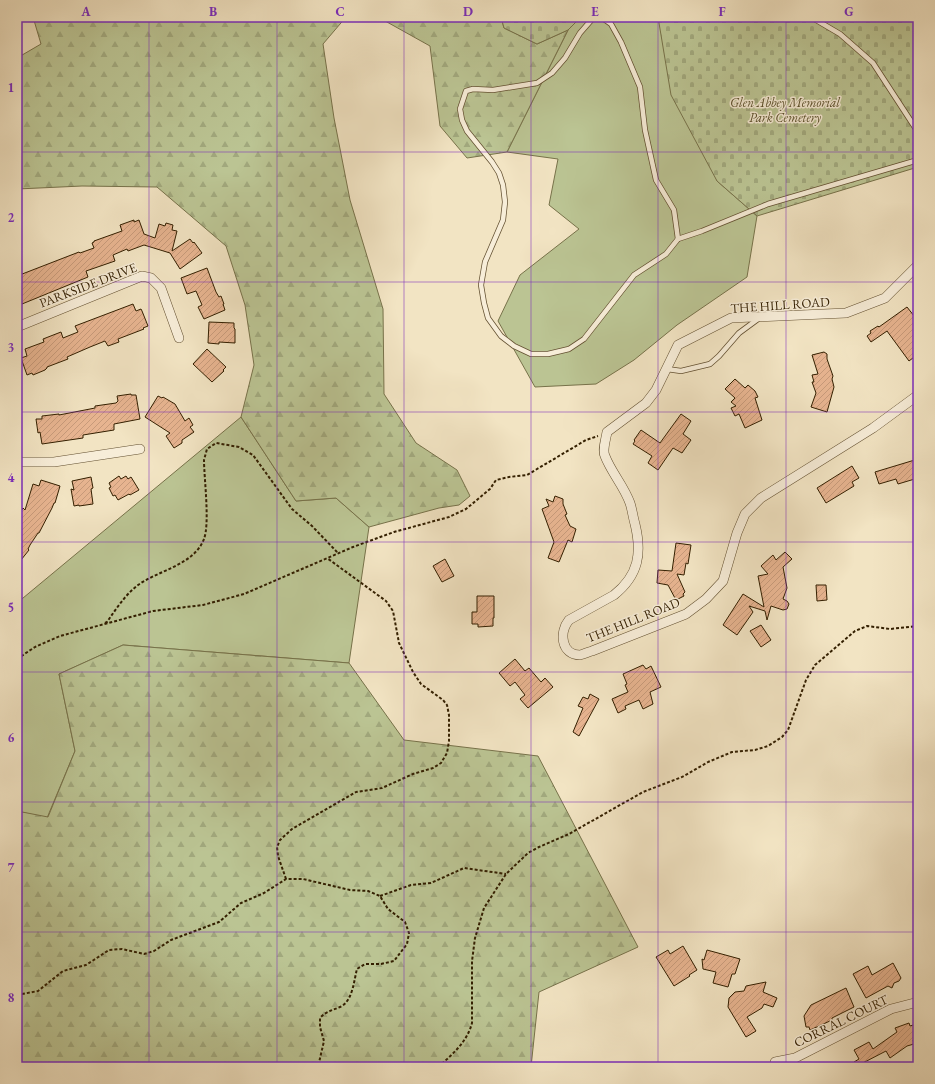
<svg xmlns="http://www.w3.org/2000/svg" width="935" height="1084" font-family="'EB Garamond',serif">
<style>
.grass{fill:#bbc493;stroke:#77724a}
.forest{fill:url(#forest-firs);stroke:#77724a}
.cemetery{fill:url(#cemetery-stones);stroke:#77724a}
.building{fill:url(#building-hatch);stroke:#331f00}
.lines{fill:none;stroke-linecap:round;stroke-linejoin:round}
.lane-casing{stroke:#635031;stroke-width:6}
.street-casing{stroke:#635031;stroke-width:10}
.path{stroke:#331f00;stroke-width:2;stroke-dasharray:3 2;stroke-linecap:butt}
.lane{stroke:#f7edd8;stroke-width:4.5}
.street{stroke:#f7edd8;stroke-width:9}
.grid{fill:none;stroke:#7b2cbf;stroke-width:1;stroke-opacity:0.55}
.labels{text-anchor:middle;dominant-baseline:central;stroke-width:3;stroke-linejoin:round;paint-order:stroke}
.park-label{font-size:13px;font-style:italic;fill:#5c512c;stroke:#f7edd8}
.street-label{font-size:13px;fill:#331f00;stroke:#f7edd8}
.neatline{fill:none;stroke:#7b2cbf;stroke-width:1.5}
.grid-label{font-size:13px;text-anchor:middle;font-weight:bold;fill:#7b2cbf}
</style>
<defs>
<pattern id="forest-firs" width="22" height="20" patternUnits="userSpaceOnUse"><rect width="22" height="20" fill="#bbc493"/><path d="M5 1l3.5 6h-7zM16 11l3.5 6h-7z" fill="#a1a87d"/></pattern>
<pattern id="cemetery-stones" width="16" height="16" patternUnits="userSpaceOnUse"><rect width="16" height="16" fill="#bbc493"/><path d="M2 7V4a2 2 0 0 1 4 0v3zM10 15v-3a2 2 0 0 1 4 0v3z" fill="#a1a87d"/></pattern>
<pattern id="building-hatch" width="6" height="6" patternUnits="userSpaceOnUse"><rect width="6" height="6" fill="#e7b490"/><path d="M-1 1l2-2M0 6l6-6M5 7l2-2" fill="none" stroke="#c79a7a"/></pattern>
</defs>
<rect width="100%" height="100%" fill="#f2e4c3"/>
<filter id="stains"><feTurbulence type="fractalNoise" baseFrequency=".005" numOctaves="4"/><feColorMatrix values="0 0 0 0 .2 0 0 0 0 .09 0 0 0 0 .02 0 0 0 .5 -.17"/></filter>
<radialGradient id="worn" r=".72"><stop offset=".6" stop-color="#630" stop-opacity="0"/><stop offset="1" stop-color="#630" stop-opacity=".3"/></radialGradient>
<g class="grass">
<polygon points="581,17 658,17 717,181 757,216 747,277 677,325 634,360 596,384 535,387 498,321 520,275 579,229 549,205 558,159 507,152 568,30"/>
<polygon points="241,417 296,501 336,498 369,527 349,663 123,645 59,674 75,751 47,818 17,811 17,603"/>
</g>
<g class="forest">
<polygon points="33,17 346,17 323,44 334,118 350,200 383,309 384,394 416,443 457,470 470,496 459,505 439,508 369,527 336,498 296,501 241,417 254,365 245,305 226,246 157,187 82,186 17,189 17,58 41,44"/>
<polygon points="378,17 501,17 504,28 537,44 568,30 507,152 467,158 440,126 430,46"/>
<polygon points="123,645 349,663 404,740 538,756 638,947 539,992 531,1067 17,1067 17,811 48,817 75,751 59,674"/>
</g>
<g class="cemetery">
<polygon points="501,17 581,17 568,30 537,44 504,28"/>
<polygon points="658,17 918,17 918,167 757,216 717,181 671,95"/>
</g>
<g class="building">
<polygon points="134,220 134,222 139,220 144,234 155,238 159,224 165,226 166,223 173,225 172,230 177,231 172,251 190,239 193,243 194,242 202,253 180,269 170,253 144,245 128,251 127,249 113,255 115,261 86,271 88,277 22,304 17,292 17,276 79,252 80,253 94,248 92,243 94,242 94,241 122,231 120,225"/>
<polygon points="207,268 216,292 219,297 221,296 224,304 223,304 225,310 204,319 198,307 202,305 196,291 187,294 181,278"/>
<polygon points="133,304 136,311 141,309 142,311 148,326 143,328 144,329 118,339 119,342 108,346 105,341 90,347 67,357 68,359 47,367 47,368 45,370 33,375 32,373 27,375 21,358 27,356 25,349 44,342 43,339 61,332 63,338 78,332 75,326"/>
<polygon points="907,307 918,321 918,354 909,361 887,331 871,342 867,336 871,333 870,331 878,326 879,327"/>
<polygon points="209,322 234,323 234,328 235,329 235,343 219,342 219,344 208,343"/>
<polygon points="207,349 226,367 223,370 224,371 212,382 193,364"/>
<polygon points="824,352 827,354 827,359 833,376 832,379 834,387 827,412 811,407 816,393 812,382 814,382 812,375 818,374 812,355"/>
<polygon points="735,379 745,388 748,385 755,391 758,397 755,398 762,420 745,428 739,414 735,416 731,408 736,406 731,402 735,398 725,389"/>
<polygon points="131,394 131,395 136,395 140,419 114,424 114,430 83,435 83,438 42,444 40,432 38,433 36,419 42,419 42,416 59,414 59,415 90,409 95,408 95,406 116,403 118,401 117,396"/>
<polygon points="158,396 162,398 163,397 175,404 185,421 189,418 193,425 190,427 194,432 182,440 182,443 174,448 166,436 170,433 145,417"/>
<polygon points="681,414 691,421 683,434 691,440 682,453 673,448 658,470 648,463 652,456 633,444 635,441 634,440 641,430 660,443"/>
<polygon points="918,459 918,478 898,484 896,479 879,484 875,472"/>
<polygon points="852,466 859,478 852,482 854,486 826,503 817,488"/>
<polygon points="119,476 121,479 126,476 128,479 131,477 139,490 130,495 129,494 118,500 115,495 113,496 109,488 111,487 109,483"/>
<polygon points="91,477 93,488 91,489 93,504 79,506 79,505 74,506 71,489 74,490 72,481"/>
<polygon points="41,480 60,486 55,503 54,503 52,508 39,533 38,533 30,545 28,549 29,550 17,565 17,518 23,508 25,510 33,484 39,486"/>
<polygon points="555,496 563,499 563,504 567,514 565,515 570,526 576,529 572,542 568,540 559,562 548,558 554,542 542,509 549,506 546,499 553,502"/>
<polygon points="676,543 691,545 688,564 686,563 684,575 677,574 685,592 683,594 684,596 676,600 668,585 657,583 658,570 672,571"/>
<polygon points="785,552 792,559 783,567 787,588 783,599 787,601 789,604 787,609 783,610 771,606 767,620 765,611 749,606 753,612 737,635 723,625 743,594 764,607 758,576 768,574 761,566 773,555 776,560"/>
<polygon points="445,559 454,576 442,582 433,566"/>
<polygon points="816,585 826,585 827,600 817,601"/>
<polygon points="477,596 494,596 494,618 493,618 493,626 478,627 478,624 472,624 472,612 477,612"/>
<polygon points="761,625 771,640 761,647 750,631"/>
<polygon points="515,659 525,671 529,668 541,682 545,678 553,687 528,708 520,699 525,695 515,682 510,686 499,673"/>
<polygon points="643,665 646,669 651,666 661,687 650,692 653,704 643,709 639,700 625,706 626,709 618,713 612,699 628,692 625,685 627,684 623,674"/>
<polygon points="590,694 599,699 579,736 573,732 583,708 578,706 583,697 588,699"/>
<polygon points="683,946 697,970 689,975 690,976 674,986 656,957 668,950 670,954"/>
<polygon points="707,950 740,959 735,974 732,974 728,987 713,983 716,972 703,969 702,959 704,960"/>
<polygon points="893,963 901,978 899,981 894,983 892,988 888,986 866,998 853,974 868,966 872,975"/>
<polygon points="766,982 763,992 777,998 773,1007 764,1004 762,1008 747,1017 756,1031 746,1037 728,1007 729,998 735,992 744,991 746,986"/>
<polygon points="846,988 854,1007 832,1018 832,1020 819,1026 810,1030 809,1027 806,1027 804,1016 811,1005"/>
<polygon points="909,1023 910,1026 916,1024 918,1030 918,1038 913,1040 914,1044 907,1046 890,1058 886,1051 857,1066 854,1062 859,1059 854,1050 869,1042 873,1049 897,1032 895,1028"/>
</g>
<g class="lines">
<g class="lane-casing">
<g id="lane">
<polyline points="594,17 580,33 565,58 552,73 537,83 493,90 473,89 466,91 460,109 462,120 467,131 492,162 499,173 503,185 505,202 503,220 485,262 481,285 484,303 488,318 501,336 514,346 531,354 548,354 569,349 584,339 634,275 666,254 678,239 702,231 768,204 918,160"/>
<polyline points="601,17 611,24 621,42 640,87 645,130 656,180 674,210 678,239"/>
<polyline points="811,17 840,34 873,63 918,132"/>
<polyline points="667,369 681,371 710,364 719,356 739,333 758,319"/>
</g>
</g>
<g class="street-casing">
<g id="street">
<path d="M918,265L885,298L846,313L731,318L678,345L656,390L646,403L607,432C606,439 602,450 605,456C611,472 624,486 630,503C632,509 633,517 635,524C642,553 639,575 614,595L569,620C559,632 561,655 580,655C584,654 588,652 592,651L686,614L706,599L723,581L737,533L745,514L761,498L873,428L918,395"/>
<polyline points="17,327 142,276 151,278 161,288 179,338"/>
<polyline points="17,462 54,462 140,449"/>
<polyline points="775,1062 795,1058 891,1009 918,1002"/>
</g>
</g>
<g class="path">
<path d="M105,623L107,622C116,609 125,595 138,585C159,570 194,565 204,539C210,523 204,478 204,460L207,449L216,443L239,447L253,455L292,509L312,526L338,553"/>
<polyline points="17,659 35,647 60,636 153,611 203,605 244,594 353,547 394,532 449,517 466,509 490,489 496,480 509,477 527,475 586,440 598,436"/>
<polyline points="286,879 278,856 277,847 280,840 292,829 356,792 382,788 413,774 433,768 441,763 447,753 449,741 449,715 447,705 443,700 421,684 413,672 399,643 393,611 386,601 327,558"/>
<polyline points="380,896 411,885 431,883 464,868 506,874"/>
<path d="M17,995L38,991L63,971L86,965L109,950L122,949L144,954L154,951L171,940L219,922L241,903L264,893L286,879H303L350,890L368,891L380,896L388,909L405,922L409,933L407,944L394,961L381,964H365L357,969C354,980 353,999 342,1006C334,1010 326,1011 320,1018V1027L324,1041L318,1067"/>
<path d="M438,1067C453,1054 467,1042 472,1023V961L475,938L484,908L506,874L528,853L539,847L569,834L643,792L682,777L708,762L732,752L755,750L768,746L782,737L788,730L806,680L815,665L855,631L867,626L890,629L918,626"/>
</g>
<use href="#lane" class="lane"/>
<use href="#street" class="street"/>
</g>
<path class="grid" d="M149,17V1067M277,17V1067M404,17V1067M531,17V1067M658,17V1067M786,17V1067M17,152H918M17,282H918M17,412H918M17,542H918M17,672H918M17,802H918M17,932H918"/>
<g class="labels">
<g class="park-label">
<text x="785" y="102">Glen Abbey Memorial<tspan x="785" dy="15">Park Cemetery</tspan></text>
</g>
<g class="street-label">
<text transform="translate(88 285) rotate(-21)">PARKSIDE DRIVE</text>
<text transform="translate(780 305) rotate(-4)">THE HILL ROAD</text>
<text transform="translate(633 620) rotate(-22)">THE HILL ROAD</text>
<text transform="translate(841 1021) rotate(-26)">CORRAL COURT</text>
</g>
</g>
<rect width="935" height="1084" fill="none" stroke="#f2e4c3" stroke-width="44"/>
<rect x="22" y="22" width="891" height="1040" class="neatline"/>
<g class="grid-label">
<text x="86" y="16">A</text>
<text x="213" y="16">B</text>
<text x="340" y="16">C</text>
<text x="468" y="16">D</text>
<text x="595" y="16">E</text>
<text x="722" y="16">F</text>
<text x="849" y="16">G</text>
<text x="11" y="92">1</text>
<text x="11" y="222">2</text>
<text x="11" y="352">3</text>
<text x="11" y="482">4</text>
<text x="11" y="612">5</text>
<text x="11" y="742">6</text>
<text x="11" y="872">7</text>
<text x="11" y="1002">8</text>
</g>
<rect width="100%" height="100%" filter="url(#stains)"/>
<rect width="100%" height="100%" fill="url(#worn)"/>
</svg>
